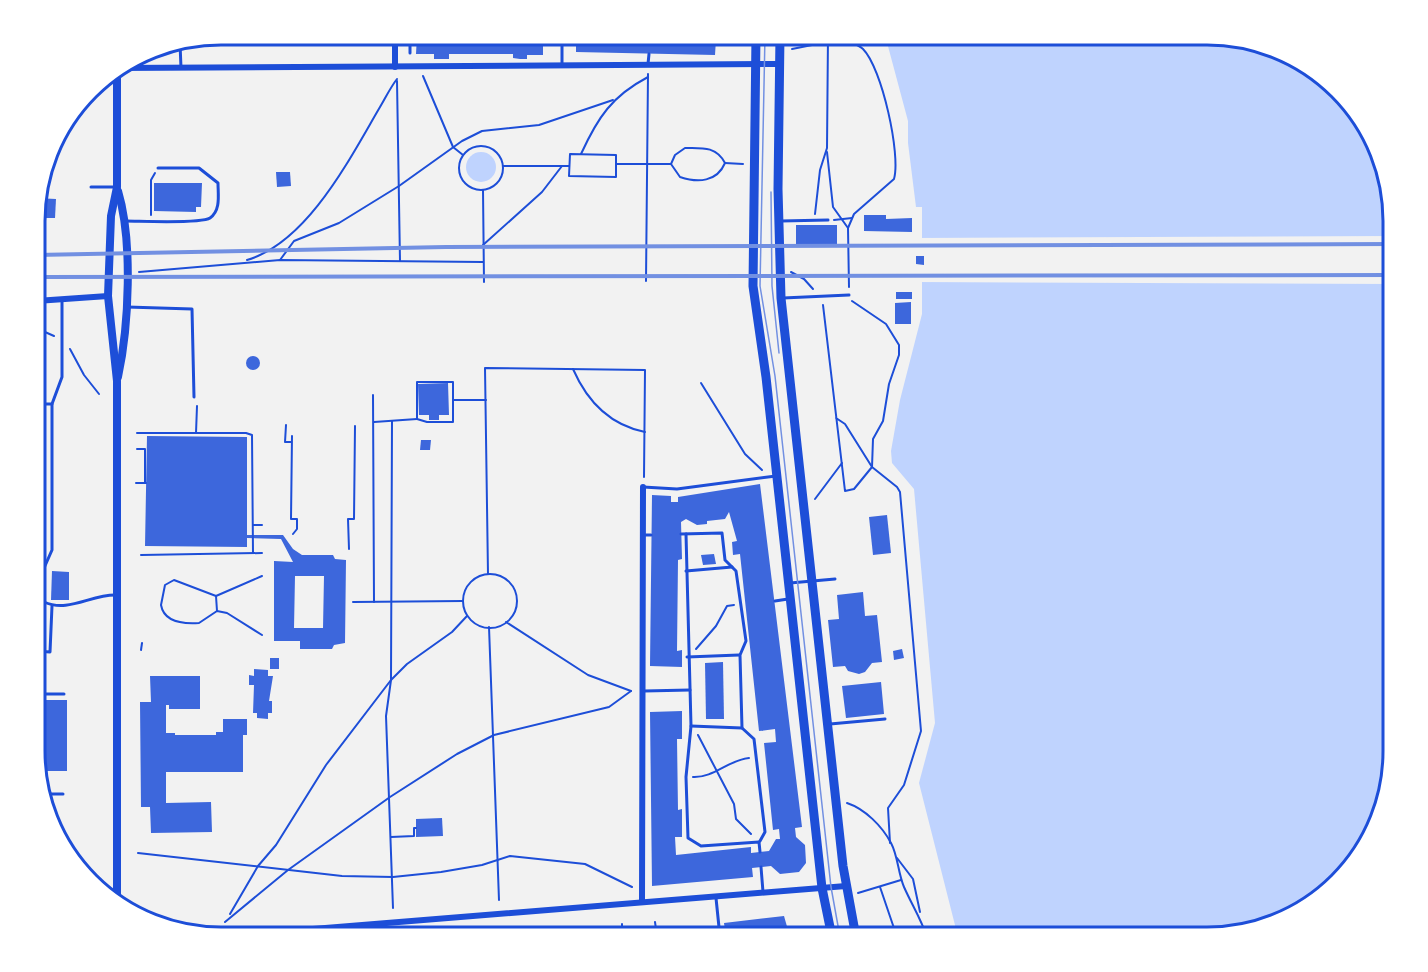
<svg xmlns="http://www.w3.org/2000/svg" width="1428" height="972" font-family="Lato,sans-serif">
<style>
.water{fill:#bfd3fe}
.pier{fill:#f2f2f2}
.building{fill:#3d67dc;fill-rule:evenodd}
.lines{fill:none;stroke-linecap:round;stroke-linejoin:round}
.path{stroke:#1d4ed8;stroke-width:2}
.service{stroke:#1d4ed8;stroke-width:3}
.minor{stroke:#1d4ed8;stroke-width:6}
.tertiary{stroke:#1d4ed8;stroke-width:8}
.secondary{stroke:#1d4ed8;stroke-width:9}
.tram{stroke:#7290e2;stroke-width:1.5}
.rail{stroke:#7290e2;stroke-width:4}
.rim{fill:none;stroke:#1d4ed8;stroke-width:3}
</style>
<rect width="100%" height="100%" fill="#f2f2f2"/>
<g class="water">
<polygon points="885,35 1218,35 1267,45 1320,73 1369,128 1393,210 1393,762 1383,811 1355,864 1290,918 1207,937 958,937 919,783 935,723 914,489 892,463 891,451 900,400 922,314 922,207 916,207 908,143 908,121"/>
<circle cx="481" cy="167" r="15"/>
</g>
<polygon class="pier" points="1393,236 1393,284 918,282 918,238"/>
<g class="building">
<polygon points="217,35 264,35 264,39 217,38"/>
<polygon points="417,35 543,35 543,55 527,55 527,59 520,59 513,58 513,54 449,54 449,59 434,59 434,54 416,54"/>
<polygon points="576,35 743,35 743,39 716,39 715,55 576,52"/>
<polygon points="276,172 290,172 291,186 277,187"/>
<polygon points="154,183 202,183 201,207 196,207 196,212 154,211"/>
<polygon points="36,198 56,199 55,218 36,218"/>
<polygon points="864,215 886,215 886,219 912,218 912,232 864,231"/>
<rect x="796" y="225" width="41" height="19"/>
<polygon points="916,256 924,256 924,265 916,264"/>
<rect x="896" y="292" width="16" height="7"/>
<polygon points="911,302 911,324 895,324 895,303"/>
<circle cx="253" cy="363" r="7"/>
<polygon points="448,383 449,415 439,415 439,420 429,420 429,415 419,415 418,384"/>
<path d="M147,436L247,437V535H283L293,549L302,555H333L335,559L346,560L345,643L334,645L332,649H300V641H274V561L293,562L281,539L247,538V547L145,546ZM295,576H324L323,628H294Z"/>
<polygon points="421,440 431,440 430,450 420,450"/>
<polygon points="760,484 802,827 795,828 796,837 805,845 806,863 799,872 780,874 771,866 752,868 753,877 652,886 650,712 682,711 682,739 677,739 678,810 682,809 682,837 675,837 676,855 751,847 751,853 769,851 776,839 780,839 779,829 773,830 764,743 776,742 775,729 759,731 740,554 733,555 732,542 737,541 729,512 725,519 707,521 707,524 697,525 686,519 681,522 682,559 678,560 677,651 682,650 682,667 650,666 652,495 671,496 671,502 678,502 678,497"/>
<polygon points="887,515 891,553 873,555 869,517"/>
<polygon points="714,554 716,564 703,565 701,555"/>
<polygon points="52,571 69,572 69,600 51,600"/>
<polygon points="863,592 865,616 877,615 882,662 872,663 865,672 859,674 848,671 845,666 833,667 828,620 839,619 837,595"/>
<polygon points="902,649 904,658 894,660 893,651"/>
<rect x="270" y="658" width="9" height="11"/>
<polygon points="723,662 724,719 706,719 705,663"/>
<polygon points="254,669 268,670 268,676 273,676 269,701 272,701 272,713 268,713 268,719 257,718 257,713 253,713 254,685 249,685 249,675 254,676"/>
<polygon points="150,676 200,676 200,709 169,709 169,705 166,705 166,733 175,733 175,735 216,735 216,732 223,732 223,719 247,719 247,735 243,735 243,772 166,772 166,803 211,802 212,832 151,833 150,807 141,807 140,702 151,702"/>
<polygon points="881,682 884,714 846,718 842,686"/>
<rect x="36" y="700" width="31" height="71"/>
<polygon points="442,818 443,836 416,837 416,819"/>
<polygon points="784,916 790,937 726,937 724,923"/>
<polygon points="652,928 653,937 596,937 614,934 614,931"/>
<polygon points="709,932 712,937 698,937 698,934"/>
</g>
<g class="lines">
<g class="path">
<path d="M840,35C847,41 856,43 863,49C882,68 901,155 894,179L854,214L848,228L849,287"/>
<polyline points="792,49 827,42"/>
<polyline points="423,76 453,147 463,155"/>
<polyline points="397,81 400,261"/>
<circle cx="481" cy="168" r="22"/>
<polyline points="827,152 833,207 848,228"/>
<polygon points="570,154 616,155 616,177 569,176"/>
<path d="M581,154C598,117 612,96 648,77"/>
<polyline points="725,163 743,164"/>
<polyline points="617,164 671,164"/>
<path d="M671,164L675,155L685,148C702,148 716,146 725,163"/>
<path d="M671,164L680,177C698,183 717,182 725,163"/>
<polyline points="503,166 569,166"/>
<polyline points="483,190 484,282"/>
<polyline points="815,214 820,170 827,148 828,35"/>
<polyline points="151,215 151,180 155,173"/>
<polyline points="834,220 852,218"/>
<polyline points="483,245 542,192 562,166"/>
<path d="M247,260C308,242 350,158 380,107C386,97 390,88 397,79"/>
<polyline points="280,260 294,241 339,223 399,186 462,141 482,131 539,125 613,100"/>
<polyline points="139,272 280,260 483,262"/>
<polyline points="791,272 804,279 813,289"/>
<polyline points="646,281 648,74"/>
<polyline points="852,301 886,324 899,345 899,355 889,384 883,421 873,439 872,467 897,487 900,492 921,731 904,785 888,808 890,843"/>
<polyline points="823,305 845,491 854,489 872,467 845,424 836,418"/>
<polyline points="36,328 54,336"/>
<polyline points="70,349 84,375 99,394"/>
<path d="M573,369C587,401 610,425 645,432"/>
<polygon points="417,382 453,382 453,422 427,422 417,419"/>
<polyline points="701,383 745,454 762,470"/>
<polyline points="373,395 374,602"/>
<polyline points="453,400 486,400"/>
<polyline points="392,421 391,680 386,716 393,908"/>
<polyline points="374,422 417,419"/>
<polyline points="286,425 285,442 291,442"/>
<polyline points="137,433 246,433 252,435 253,553"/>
<polyline points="196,433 197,406"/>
<polyline points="292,436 291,519 297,519 297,529 293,534"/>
<polyline points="137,449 145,449 145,483"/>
<polyline points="136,483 146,483"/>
<polyline points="815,499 842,463"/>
<polyline points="253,525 262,525"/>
<polyline points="349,549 348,519 354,519 355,426"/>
<polyline points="141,555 262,553"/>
<polyline points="488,574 485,368 645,370 644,477"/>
<circle cx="490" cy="601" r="27"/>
<path d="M262,576L216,596L174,580L165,585L161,605C164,622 184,624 199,623L217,611L227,613L262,635"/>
<polyline points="216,596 217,611"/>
<polyline points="353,602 463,601"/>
<polyline points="506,622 588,675 631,691"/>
<polyline points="489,627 499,900"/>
<polyline points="696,649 716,626 727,606 734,605"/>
<polyline points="141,650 142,643"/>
<polyline points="698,735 734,804 736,819 751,834"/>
<path d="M693,777C714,778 728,760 749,758"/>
<path d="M847,803C865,809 882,826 891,843C898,856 898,873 904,887C912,905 921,919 927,937"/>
<polyline points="391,837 414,836 414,828 416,828"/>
<polyline points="138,853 342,876 393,877 441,872 482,865 510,856 585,864 632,887"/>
<polyline points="897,858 913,879 920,912"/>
<polyline points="880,887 897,937"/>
<polyline points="858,893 901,880"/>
<polyline points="230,914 258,866 276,845 326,765 391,680 407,664 452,632 467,616"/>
<polyline points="225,922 288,870 390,797 457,754 494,735 609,707 631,691"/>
<polyline points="622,924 622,930"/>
<polyline points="652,929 656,929 655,922"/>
</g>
<g class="service">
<polyline points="410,35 410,53"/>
<polyline points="562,35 562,66"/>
<polyline points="180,43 181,68"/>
<polyline points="648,64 649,54"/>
<polyline points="91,187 116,187"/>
<path d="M126,221C141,221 201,224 210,218C221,210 218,195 218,183L199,168H158"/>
<polyline points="781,221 828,220"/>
<polyline points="783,298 849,295"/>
<polyline points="127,307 192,309 194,397"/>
<polyline points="36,404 52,404 52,550 37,584"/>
<polyline points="52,404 62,377 62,300"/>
<polyline points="643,487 677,489 776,476"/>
<polyline points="681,534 722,533 725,560 736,571 746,641 740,655 742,728 754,739 765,832 760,841"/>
<polyline points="686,534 691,726 686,777 688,838 701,846 759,842 760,852"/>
<polyline points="643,535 651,535"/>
<polyline points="686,571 732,567"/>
<polyline points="790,583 835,579"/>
<path d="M37,585L44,602C68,613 90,595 115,595"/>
<polyline points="775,601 788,599"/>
<polyline points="36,651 50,652 52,606"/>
<polyline points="687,657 739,655"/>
<polyline points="644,691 690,690"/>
<polyline points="36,694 64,694"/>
<polyline points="830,724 885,719"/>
<polyline points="691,726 742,728"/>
<polyline points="43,794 63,794"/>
<polyline points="761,867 763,892"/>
<polyline points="716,898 720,937"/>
</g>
<g class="minor">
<polyline points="395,35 395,67"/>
<polyline points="118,68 779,64"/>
<polyline points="36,301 108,296"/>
<polyline points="642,902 643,487"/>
<polyline points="213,937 846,886"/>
</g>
<g class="tertiary">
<path d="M118,377C129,326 133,241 118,191"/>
<polyline points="117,904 117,381 108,296 111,216 117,187 117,69"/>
</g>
<g class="secondary">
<polyline points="756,35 753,286 766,377 822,888 832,937"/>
<polyline points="780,35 778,189 781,298 843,866 856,937"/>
</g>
<g class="tram">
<polyline points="765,35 760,286 775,376 831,887 840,937"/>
<polyline points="771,192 772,286 779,353"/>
</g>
<g class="rail">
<polyline points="36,255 446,247 1393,244"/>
<polyline points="36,277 1393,275"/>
</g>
</g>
<path d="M0 0H1428V972H0ZM221 45H1207A176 176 0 0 1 1383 221V751A176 176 0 0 1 1207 927H221A176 176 0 0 1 45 751V221A176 176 0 0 1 221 45Z" fill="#fff" fill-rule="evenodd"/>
<path class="rim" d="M221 45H1207A176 176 0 0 1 1383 221V751A176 176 0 0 1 1207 927H221A176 176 0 0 1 45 751V221A176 176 0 0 1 221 45Z"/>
</svg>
